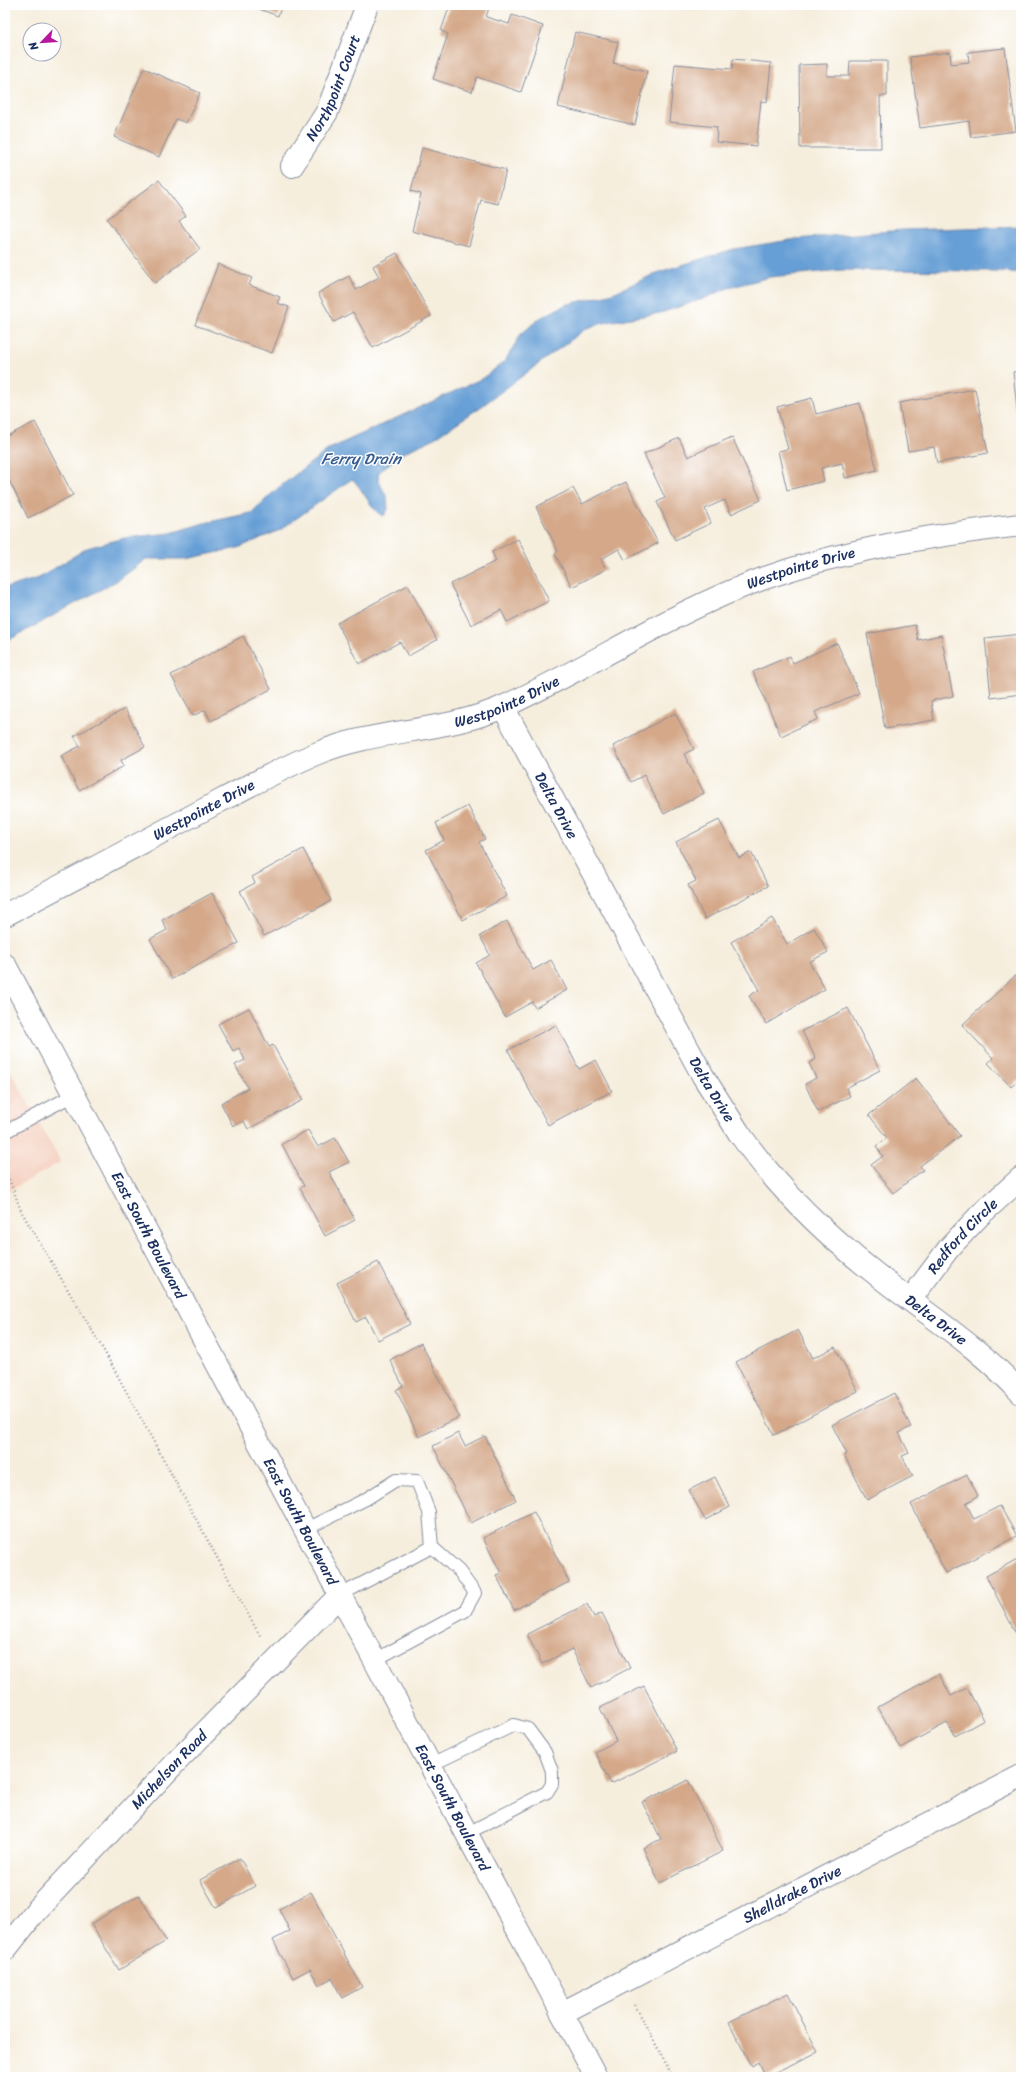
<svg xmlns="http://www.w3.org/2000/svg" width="1026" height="2082" font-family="Sriracha,sans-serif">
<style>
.built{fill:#f5d2c2}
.water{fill:#669fd5;stroke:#40679a}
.building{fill:#d4a889}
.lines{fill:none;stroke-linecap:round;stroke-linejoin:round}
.service-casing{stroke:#888e9e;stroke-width:14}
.minor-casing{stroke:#888e9e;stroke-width:24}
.tertiary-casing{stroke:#888e9e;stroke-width:24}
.path{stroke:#888e9e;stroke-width:2.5;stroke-dasharray:1 3;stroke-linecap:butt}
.service{stroke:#fff;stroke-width:12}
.minor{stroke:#fff;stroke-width:22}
.tertiary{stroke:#fff;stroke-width:22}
.labels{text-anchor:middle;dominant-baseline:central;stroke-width:3;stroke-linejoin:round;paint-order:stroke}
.street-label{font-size:15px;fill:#1b2f5e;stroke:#fff}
.water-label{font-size:16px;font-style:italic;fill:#395c8e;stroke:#fff}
</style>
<rect width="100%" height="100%" fill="#fff"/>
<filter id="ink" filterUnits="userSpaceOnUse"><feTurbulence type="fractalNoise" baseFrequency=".025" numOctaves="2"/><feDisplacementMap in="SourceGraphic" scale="8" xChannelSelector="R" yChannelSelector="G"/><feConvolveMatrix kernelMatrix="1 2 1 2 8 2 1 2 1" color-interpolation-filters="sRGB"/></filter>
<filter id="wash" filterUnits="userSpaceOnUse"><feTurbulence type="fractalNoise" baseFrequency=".012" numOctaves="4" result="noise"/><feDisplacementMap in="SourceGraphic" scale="16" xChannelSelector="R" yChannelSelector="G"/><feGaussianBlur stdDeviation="0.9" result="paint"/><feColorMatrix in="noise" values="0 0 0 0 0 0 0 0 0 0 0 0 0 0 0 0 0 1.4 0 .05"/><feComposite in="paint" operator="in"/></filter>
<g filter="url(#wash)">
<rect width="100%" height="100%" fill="#f6eedd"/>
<polygon class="built" points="5,1061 61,1162 5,1193"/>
<path class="water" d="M1021,226V273L1001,271L841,270L770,277L728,288L703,299L660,313L607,322L587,328L482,406L433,439L405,452L382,469L378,474L379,482L387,497L388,509L384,516C373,514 362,487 352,479L280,530L238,548L186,559H146L120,579L5,642V588L39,578L87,548L124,538L171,533L204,523L251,513L278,488L329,449L483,378L505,361L521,334L540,318L565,305L613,293L659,272L734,249L796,239L902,230Z"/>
<g id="blocks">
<g class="building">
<polygon points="248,5 282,5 278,16"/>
<polygon points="450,5 490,5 486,17 509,24 512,15 543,26 521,92 477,77 472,92 433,79 448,34 441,31"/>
<polygon points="575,32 618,42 613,63 647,71 635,125 558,107"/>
<polygon points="1005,48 1016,131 971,137 969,121 920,128 910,57 950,52 951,64 969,62 968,52"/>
<polygon points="733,59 771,63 767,102 761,101 756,146 716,142 717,127 669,122 675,64 732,69"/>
<polygon points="850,61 887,61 887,96 880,96 881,148 800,148 799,65 827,64 827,76 849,76"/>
<polygon points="144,68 200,93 186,123 176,119 159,157 114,137"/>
<polygon points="422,148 506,170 498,204 481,200 469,246 412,231 421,194 411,191"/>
<polygon points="159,180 186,216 179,221 200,249 155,283 107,219"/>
<polygon points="397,253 431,316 373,348 353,312 334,322 318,293 349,276 356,290 379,277 373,266"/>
<polygon points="218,264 252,278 249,285 280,297 277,303 289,307 272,353 195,325"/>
<polygon points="1021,371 1021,429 1019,429 1013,372"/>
<polygon points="975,389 988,453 937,463 934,447 908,451 899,403"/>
<polygon points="812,398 816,414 860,403 877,470 845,478 842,463 821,468 824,481 787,490 778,451 788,449 777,407"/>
<polygon points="35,422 73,495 28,518 5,472 5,437"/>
<polygon points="732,437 761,500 731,514 725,500 711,506 705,509 711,523 675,540 657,502 665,498 644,454 679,438 688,457"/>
<polygon points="626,482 658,543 625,560 619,549 601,559 606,569 572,587 555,554 558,551 536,507 573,488 582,504"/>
<polygon points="518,539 549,601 507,622 501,610 471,625 450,584 496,561 492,552"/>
<polygon points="408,585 437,640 408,656 400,642 359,664 337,623"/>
<polygon points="915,625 918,640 941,635 953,696 931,701 934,720 885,729 867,634"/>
<polygon points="1021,634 1021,694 991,698 985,638"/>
<polygon points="243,636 271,689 211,721 205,710 193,716 171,675"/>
<polygon points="837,643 859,693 815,712 818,719 781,736 753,672 790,656 793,663"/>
<polygon points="125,709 145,747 121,760 124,766 79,790 61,756 80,746 74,736"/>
<polygon points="675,713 694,749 684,754 704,793 664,814 644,775 631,782 613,746"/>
<polygon points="468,806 485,839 479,842 507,896 463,920 426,850 444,840 436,823"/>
<polygon points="719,820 739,858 751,852 768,886 705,919 688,885 696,881 676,842"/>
<polygon points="303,849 331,901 264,936 240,891 255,883 252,877"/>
<polygon points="212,893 239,943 172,979 150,939 167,930 162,920"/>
<polygon points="772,918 787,944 814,928 828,952 809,962 825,989 766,1024 749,996 759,990 731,942"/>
<polygon points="507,921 533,970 551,960 567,990 535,1008 532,1002 505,1017 476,963 490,955 480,936"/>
<polygon points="1017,974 1021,978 1021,1078 1011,1087 988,1063 993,1058 962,1025"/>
<polygon points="249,1008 269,1047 273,1045 303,1100 248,1129 244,1121 233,1126 221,1103 248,1088 235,1065 245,1060 239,1048 233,1051 218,1024"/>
<polygon points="848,1008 880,1070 846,1088 850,1096 818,1112 805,1084 816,1078 809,1063 816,1059 802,1031"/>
<polygon points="556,1025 579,1069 596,1060 612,1091 548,1125 508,1050"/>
<polygon points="916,1078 960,1136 920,1166 923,1170 893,1193 871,1165 883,1156 876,1146 887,1138 869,1115"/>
<polygon points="308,1130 318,1147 335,1138 349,1162 329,1172 355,1220 325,1236 300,1188 304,1186 282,1144"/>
<polygon points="378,1262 410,1324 378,1340 366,1317 356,1322 337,1283"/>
<polygon points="798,1330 813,1358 835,1347 858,1391 774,1435 736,1362"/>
<polygon points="421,1343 459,1417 419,1437 396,1390 403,1386 390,1360"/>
<polygon points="894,1393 911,1427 899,1433 909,1453 902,1456 913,1476 867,1500 844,1455 847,1454 832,1425"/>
<polygon points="458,1433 465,1446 485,1436 516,1500 471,1523 433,1446"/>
<polygon points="967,1475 978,1496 966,1503 974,1519 1000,1506 1017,1536 946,1573 911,1504"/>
<polygon points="715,1477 730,1507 705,1520 689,1490"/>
<polygon points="534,1512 569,1582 514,1610 496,1575 501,1573 483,1538"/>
<polygon points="1021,1557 1021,1643 986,1576"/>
<polygon points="587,1604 594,1617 602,1613 630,1668 591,1688 572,1649 542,1664 527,1634"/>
<polygon points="939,1674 951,1696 967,1688 984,1720 955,1736 947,1723 900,1748 878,1707"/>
<polygon points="644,1686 677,1751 611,1784 595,1752 616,1741 600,1708"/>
<polygon points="688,1780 723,1851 660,1883 643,1848 661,1839 642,1802"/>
<polygon points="240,1858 255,1886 216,1908 200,1880"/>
<polygon points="311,1892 362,1987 342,1998 332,1978 319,1985 310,1969 293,1978 273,1940 290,1931 279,1909"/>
<polygon points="139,1895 166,1941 119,1970 91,1924"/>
<polygon points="788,1993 818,2052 765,2077 758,2062 751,2066 729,2022"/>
</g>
</g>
</g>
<g filter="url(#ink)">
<use href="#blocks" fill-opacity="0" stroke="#888e9e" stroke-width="1"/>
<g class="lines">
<g class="service-casing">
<g id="service">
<polyline points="5,1132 75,1094"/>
<polyline points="306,1529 366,1499 396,1480 417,1481 429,1512 432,1547 459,1571 475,1593 465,1611 375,1660"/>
<polyline points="340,1595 432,1547"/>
<polyline points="431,1765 514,1725 528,1729 545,1752 552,1771 552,1784 547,1792 468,1833"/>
</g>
</g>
<g class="minor-casing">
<g id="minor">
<path id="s1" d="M292,166L327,112L367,5"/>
<path id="s2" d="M503,707L703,1076C715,1095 727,1114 739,1133C776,1186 825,1234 876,1274C927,1315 976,1344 1021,1393"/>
<path id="s3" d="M5,915C67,883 128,850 190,817C232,795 274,771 318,753C378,728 446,733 505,706C592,666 672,612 762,579C846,549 933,535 1021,525"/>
<path id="s4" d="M910,1300L949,1248L980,1215L1021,1178"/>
<path id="s5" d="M5,1950L35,1912L172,1766L340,1595"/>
<path id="s6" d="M562,2013L1021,1776"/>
</g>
</g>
<g class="tertiary-casing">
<g id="tertiary">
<path id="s7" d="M5,965L596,2077"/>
</g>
</g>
<g class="path">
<polyline points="5,1168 21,1211 103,1349 260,1636"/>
<polyline points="635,2005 673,2077"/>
</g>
<use href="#service" class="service"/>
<use href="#minor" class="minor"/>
<use href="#tertiary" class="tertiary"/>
</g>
</g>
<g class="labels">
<g class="street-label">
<text stroke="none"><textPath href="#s1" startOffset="89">Northpoint Court</textPath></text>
<text stroke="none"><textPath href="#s3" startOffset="873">Westpointe Drive</textPath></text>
<text stroke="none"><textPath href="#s3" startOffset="549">Westpointe Drive</textPath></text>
<text stroke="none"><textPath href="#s2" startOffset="112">Delta Drive</textPath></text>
<text stroke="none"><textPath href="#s3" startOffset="225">Westpointe Drive</textPath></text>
<text stroke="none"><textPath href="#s2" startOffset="436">Delta Drive</textPath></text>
<text stroke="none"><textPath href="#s7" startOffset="306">East South Boulevard</textPath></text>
<text stroke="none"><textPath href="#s4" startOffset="83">Redford Circle</textPath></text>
<text stroke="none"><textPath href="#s2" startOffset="760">Delta Drive</textPath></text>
<text stroke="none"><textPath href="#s7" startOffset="630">East South Boulevard</textPath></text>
<text stroke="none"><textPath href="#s5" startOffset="244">Michelson Road</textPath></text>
<text stroke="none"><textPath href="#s7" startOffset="954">East South Boulevard</textPath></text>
<text stroke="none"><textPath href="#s6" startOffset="259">Shelldrake Drive</textPath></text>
</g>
<g class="water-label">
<text x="361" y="458">Ferry Drain</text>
</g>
</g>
<rect width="1026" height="2082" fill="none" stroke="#fff" stroke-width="20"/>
<g transform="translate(42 42) rotate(245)"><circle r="19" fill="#ffffff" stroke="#a4acbf"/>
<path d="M0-3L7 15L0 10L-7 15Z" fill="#b5179e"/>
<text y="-6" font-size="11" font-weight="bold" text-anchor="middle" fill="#1b2f5e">N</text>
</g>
</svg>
